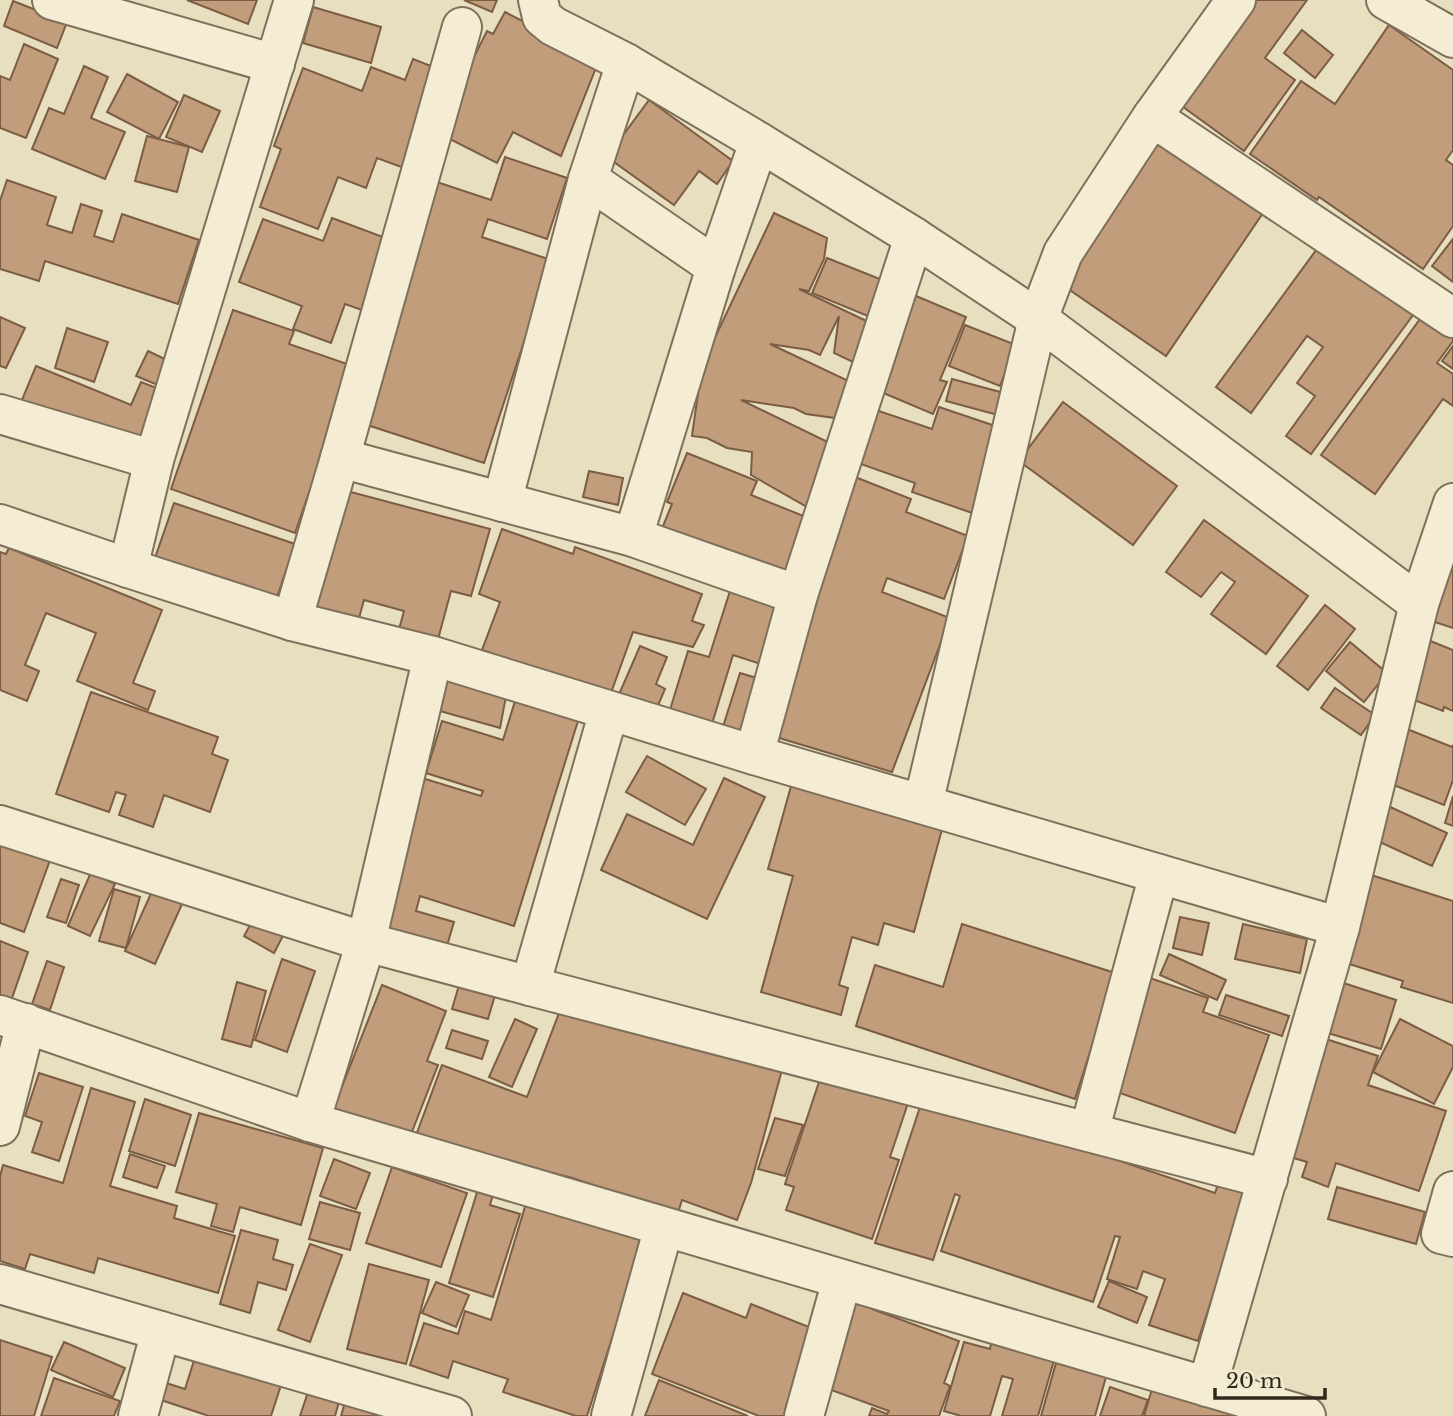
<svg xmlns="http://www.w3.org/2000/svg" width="1453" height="1416" font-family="'Libre Baskerville',serif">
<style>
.building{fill:#c19d7b;stroke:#7b5d44;stroke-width:2}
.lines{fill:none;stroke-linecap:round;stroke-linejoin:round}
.minor-casing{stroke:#7f705b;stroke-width:42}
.minor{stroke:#f4ecd3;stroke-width:38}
</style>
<rect width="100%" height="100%" fill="#e8dfc1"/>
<g class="building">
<polygon points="187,0 257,0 248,24"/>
<polygon points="464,0 497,0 492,12"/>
<polygon points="1253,0 1307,0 1265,58 1295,80 1244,151 1179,104"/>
<polygon points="13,1 67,22 57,48 4,26"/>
<polygon points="313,7 381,27 371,63 303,43"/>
<polygon points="505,12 599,60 561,156 513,132 497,163 436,132 487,31 493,34"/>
<polygon points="1389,25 1453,70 1453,150 1446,160 1453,165 1453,226 1423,269 1319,197 1317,200 1250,154 1301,81 1335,104"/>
<polygon points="1302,30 1333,55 1315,78 1284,53"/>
<polygon points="24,44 58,59 26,138 0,128 0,76 10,80"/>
<polygon points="413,59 441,70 404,168 377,158 366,188 338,177 318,229 260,207 281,149 274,146 303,68 362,91 371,67 405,80"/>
<polygon points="84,66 108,77 91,118 125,132 105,179 32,149 49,108 64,114"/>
<polygon points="127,74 178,102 159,139 107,112"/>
<polygon points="184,95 220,111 202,152 166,137"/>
<polygon points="649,100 733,161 717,184 699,171 674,205 607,157"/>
<polygon points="147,136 189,147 177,192 135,181"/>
<polygon points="1156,139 1263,213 1166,356 1058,282"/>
<polygon points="505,157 567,178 547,239 488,219 482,237 551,260 484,463 355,421 434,181 491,200"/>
<polygon points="7,180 56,197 47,225 72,233 81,204 102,211 94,236 113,242 122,214 199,240 178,304 45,261 39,281 0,269 0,201"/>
<polygon points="774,213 827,238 824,259 809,291 799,289 873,324 855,363 834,353 839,316 820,355 809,350 770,344 855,384 850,420 806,414 794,408 741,400 834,445 814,511 751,475 752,452 727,448 707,438 692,436 702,365"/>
<polygon points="332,218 391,240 365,311 345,304 331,343 293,329 302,306 239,282 263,219 323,241"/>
<polygon points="1453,239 1453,282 1432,266"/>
<polygon points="1322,242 1416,311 1311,454 1286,436 1315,396 1297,383 1323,347 1307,336 1251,413 1216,387"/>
<polygon points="827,258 890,283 875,319 812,293"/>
<polygon points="909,293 966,317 940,380 947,382 933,414 869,387"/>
<polygon points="233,310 294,331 289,344 353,366 295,533 171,489"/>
<polygon points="1423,315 1453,336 1453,341 1437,363 1453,374 1453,406 1443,399 1375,494 1321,455"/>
<polygon points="0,317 25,328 6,368 0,366"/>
<polygon points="965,325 1016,345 1000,386 949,366"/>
<polygon points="67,328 108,342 94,382 55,368"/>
<polygon points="1453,346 1453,369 1442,361"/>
<polygon points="148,351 171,362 160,386 136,376"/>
<polygon points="36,366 131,405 141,382 162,390 143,442 19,407"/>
<polygon points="952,379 1004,393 998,415 946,401"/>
<polygon points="1063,402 1177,486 1133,545 1019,461"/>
<polygon points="939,407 1004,429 975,514 912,492 915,483 855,462 873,409 932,429"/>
<polygon points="687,453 757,481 751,495 816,521 788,584 659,536 672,504 667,502"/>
<polygon points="589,471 623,478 618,505 583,497"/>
<polygon points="850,475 911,499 906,512 968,536 944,599 887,578 882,592 950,618 892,772 766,734 838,535 829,531"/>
<polygon points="347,491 490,529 471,596 451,591 437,643 398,633 404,611 364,600 356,629 314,618"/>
<polygon points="174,503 295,544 275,603 154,561"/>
<polygon points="1204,520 1308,596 1266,654 1211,614 1235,582 1221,572 1201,597 1166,572"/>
<polygon points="502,529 573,554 575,547 702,594 692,621 704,625 693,647 633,632 607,704 572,683 482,650 500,602 479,594"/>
<polygon points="1453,537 1453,628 1432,621"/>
<polygon points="9,548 162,610 133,683 155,691 148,710 77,681 96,633 46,613 25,665 39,671 27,701 0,690 0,552 6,554"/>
<polygon points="730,591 788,610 770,667 733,655 711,727 669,713 688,651 709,657"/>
<polygon points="1325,605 1355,629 1308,690 1277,666"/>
<polygon points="1428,640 1453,650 1453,711 1444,707 1443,711 1406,697"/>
<polygon points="1350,642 1387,673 1364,702 1326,671"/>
<polygon points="640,646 667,657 656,684 665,689 654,715 617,699"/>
<polygon points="448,669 507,691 500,728 440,711"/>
<polygon points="740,673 767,681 747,744 720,736"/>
<polygon points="1335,688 1375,715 1361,735 1321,708"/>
<polygon points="91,692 218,737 212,754 228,760 210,812 164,795 153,827 119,815 126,795 116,792 109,812 56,794"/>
<polygon points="515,701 578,721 514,926 420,896 416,911 454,922 444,956 378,936 422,778 481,796 483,791 426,773 442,721 503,740"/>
<polygon points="1407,729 1452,747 1453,745 1453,780 1444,805 1386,782"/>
<polygon points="647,756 706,789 685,825 626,792"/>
<polygon points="724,778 765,797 707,919 601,870 627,814 693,845"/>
<polygon points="793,779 944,822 914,932 884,923 878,945 852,937 839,985 848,988 841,1015 761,992 793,876 768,869"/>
<polygon points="1453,796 1453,826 1445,823"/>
<polygon points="1388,806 1447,833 1432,866 1373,839"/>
<polygon points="0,842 50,860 24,932 0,923"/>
<polygon points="91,872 115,884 90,936 68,926"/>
<polygon points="1368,874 1453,901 1453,1003 1401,987 1403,981 1340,961"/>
<polygon points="61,879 79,885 66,923 47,917"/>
<polygon points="114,889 140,897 126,948 99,941"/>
<polygon points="153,889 183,902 155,964 125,951"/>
<polygon points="256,914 286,930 274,953 244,936"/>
<polygon points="1180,917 1209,923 1202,955 1173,948"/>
<polygon points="962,924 1115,973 1075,1099 856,1026 875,965 943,987"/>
<polygon points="1243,924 1307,939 1300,973 1235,959"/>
<polygon points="0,941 28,952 11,1001 0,997"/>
<polygon points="1169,954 1226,980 1217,1000 1160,975"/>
<polygon points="282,959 315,971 287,1052 255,1040"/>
<polygon points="47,961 64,967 50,1010 32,1004"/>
<polygon points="462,975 498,985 488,1019 452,1009"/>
<polygon points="1147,977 1208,998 1203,1012 1269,1035 1235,1133 1108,1089"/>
<polygon points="1334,980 1396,1000 1381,1049 1318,1030"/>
<polygon points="237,982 266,991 251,1047 222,1039"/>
<polygon points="382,985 446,1011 427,1061 438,1065 406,1147 330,1117"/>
<polygon points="1226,995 1289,1016 1282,1036 1219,1015"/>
<polygon points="564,1000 785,1059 751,1183 737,1220 682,1200 677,1216 573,1178 414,1141 442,1065 527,1097"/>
<polygon points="515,1019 537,1029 512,1087 489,1077"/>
<polygon points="1400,1019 1453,1046 1453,1067 1434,1104 1373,1072"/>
<polygon points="452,1030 488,1041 482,1059 446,1048"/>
<polygon points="1320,1037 1378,1056 1368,1085 1446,1111 1419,1191 1336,1163 1328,1187 1302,1177 1307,1162 1280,1154"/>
<polygon points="823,1070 910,1097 890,1157 899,1160 872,1239 786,1210 794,1187 785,1184"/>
<polygon points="39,1073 83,1087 59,1161 32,1152 42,1122 25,1116"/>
<polygon points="91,1088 135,1102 110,1186 177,1206 174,1218 235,1236 218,1293 98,1258 94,1273 30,1254 25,1269 0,1261 0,1176 3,1165 63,1183"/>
<polygon points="924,1095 1215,1193 1218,1184 1246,1194 1198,1341 1149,1325 1165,1279 1143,1271 1137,1289 1107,1279 1120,1237 1115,1236 1093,1302 941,1251 960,1196 955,1194 933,1260 875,1243"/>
<polygon points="145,1099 191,1115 175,1166 129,1151"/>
<polygon points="199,1113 323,1148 301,1225 240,1207 233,1232 211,1226 217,1204 176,1192"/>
<polygon points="775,1118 803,1125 785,1176 758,1169"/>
<polygon points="130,1154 165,1166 157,1188 123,1177"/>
<polygon points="334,1159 370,1173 356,1209 320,1196"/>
<polygon points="392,1167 467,1193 441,1267 366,1243"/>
<polygon points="479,1186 494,1191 490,1205 520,1214 493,1297 449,1283"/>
<polygon points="1337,1187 1425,1212 1416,1244 1328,1219"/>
<polygon points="527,1200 644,1238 587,1416 576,1416 503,1392 508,1379 453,1361 448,1378 410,1365 424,1323 458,1334 465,1311 491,1320"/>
<polygon points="320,1202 360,1213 350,1250 309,1239"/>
<polygon points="241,1230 278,1240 273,1259 293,1265 286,1290 258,1282 250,1313 220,1304"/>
<polygon points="310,1244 342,1255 310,1342 278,1330"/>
<polygon points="369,1264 429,1280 406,1364 347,1349"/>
<polygon points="1109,1281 1147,1297 1137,1323 1098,1307"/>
<polygon points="436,1282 469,1295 456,1327 422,1313"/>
<polygon points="683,1293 746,1318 751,1304 824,1333 791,1416 759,1416 652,1374"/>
<polygon points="856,1297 873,1304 872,1309 959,1341 944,1383 950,1386 939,1416 869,1416 872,1408 887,1414 889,1411 823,1387"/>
<polygon points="992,1339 1055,1357 1038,1416 1002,1416 1013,1379 1002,1376 990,1416 961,1416 944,1411 964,1342 990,1349"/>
<polygon points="0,1340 52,1357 34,1416 0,1416"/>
<polygon points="64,1342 125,1368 113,1397 51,1370"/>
<polygon points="197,1351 283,1379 271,1416 209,1416 161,1400 166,1383 185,1389"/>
<polygon points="1056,1363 1106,1377 1095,1416 1041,1416"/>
<polygon points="54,1378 120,1401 114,1416 41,1416"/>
<polygon points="659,1380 748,1416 645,1416"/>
<polygon points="1154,1382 1241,1416 1144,1416"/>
<polygon points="1110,1387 1148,1400 1142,1416 1100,1416"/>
<polygon points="308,1392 339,1402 335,1416 300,1416"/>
<polygon points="345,1402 395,1416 341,1416"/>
</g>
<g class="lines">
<g class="minor-casing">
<g id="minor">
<polyline points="52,0 275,64"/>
<polyline points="538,0 542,17 553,26 626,63 759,142 914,237 1038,319 1419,604"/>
<polyline points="1386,0 1453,38"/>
<polyline points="626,63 588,179 716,267 633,537 798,595 754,755"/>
<polyline points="1152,117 1236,0"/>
<polyline points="716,267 759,142"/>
<polyline points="0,414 154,460"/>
<polyline points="340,458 633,537"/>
<polyline points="502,502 588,179"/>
<polyline points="0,524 128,568 292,621 433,656 754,755 1340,927 1207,1387"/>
<polyline points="128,568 154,460 294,0"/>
<polyline points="798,595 914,237"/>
<polyline points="292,621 340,458 462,27"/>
<polyline points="609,711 530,986 1268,1179"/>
<polyline points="923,804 1038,319 1063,253 1152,117 1453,318"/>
<polyline points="0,825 366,942 530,986"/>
<polyline points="1340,927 1419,604 1453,503"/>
<polyline points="0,1015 310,1122 1306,1416"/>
<polyline points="310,1122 366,942 433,656"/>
<polyline points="0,1126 26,1023"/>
<polyline points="1089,1132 1159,874"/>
<polyline points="1453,1191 1441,1234 1453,1237"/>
<polyline points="0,1284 452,1416"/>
<polyline points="138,1416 161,1331"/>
<polyline points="611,1416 664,1227"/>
<polyline points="804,1416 842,1280"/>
</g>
</g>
<use href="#minor" class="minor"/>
</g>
<path d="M1215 1388v10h110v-10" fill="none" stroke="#30281d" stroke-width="3.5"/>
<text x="1226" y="1388" font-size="21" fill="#30281d" stroke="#f0e9d0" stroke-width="5" paint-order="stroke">20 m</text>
</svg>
